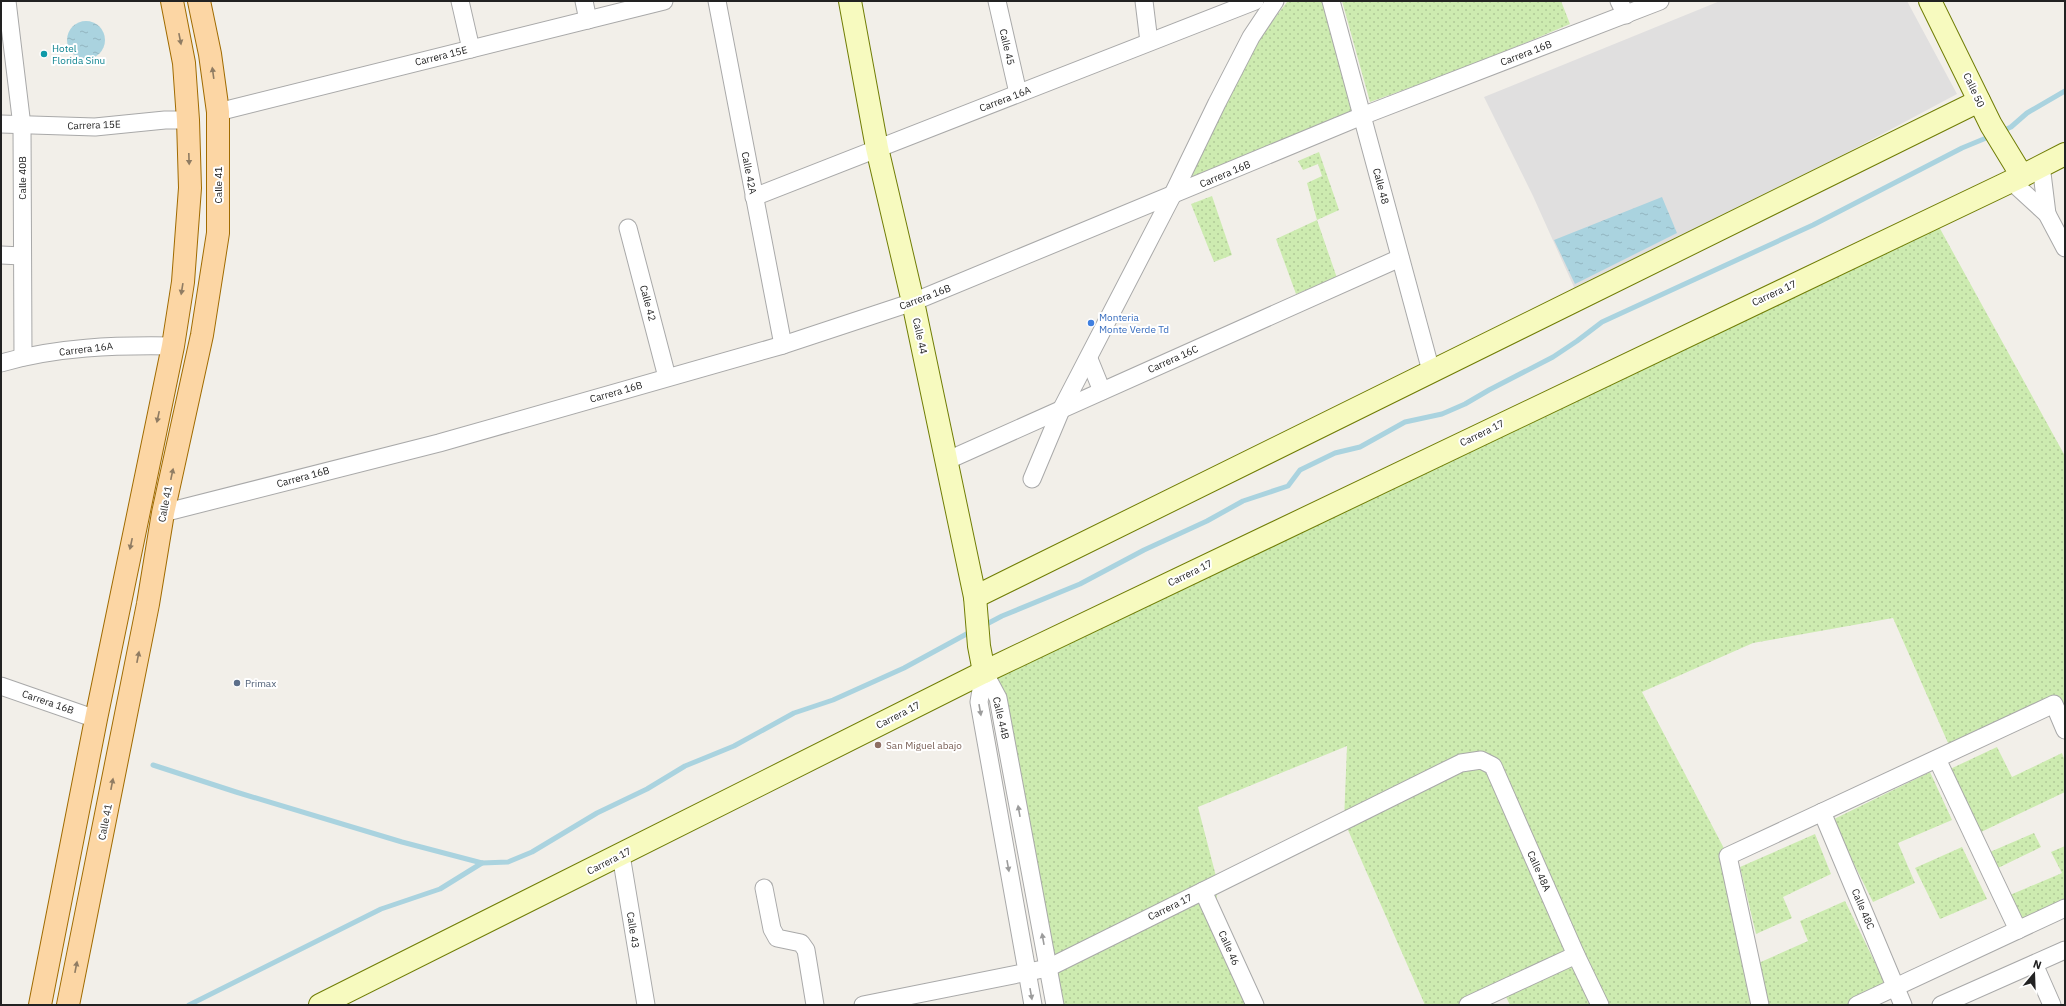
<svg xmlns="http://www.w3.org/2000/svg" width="2066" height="1006" font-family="'IBM Plex Sans',sans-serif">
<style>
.residential{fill:#e0dfdf}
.grass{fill:url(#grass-dots)}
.water{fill:url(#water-ripples)}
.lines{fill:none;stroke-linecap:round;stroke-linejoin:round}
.stream{stroke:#aad3df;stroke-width:5}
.street-casing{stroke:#a9a9a9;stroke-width:19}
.secondary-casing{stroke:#707d05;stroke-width:24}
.primary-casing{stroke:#a06b00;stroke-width:24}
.street{stroke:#fff;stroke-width:17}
.secondary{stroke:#f7fabf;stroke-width:22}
.primary{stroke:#fcd6a4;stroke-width:22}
.oneway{fill:#8f7c63}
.oneway2{fill:#9c9c9c}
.culture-dot{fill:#0f9aa8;stroke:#fff;stroke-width:1.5}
.shop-dot{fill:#3f7fe0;stroke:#fff;stroke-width:1.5}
.service-dot{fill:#5c6f8a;stroke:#fff;stroke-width:1.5}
.education-dot{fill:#8d6e63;stroke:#fff;stroke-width:1.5}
.labels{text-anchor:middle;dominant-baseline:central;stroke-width:4;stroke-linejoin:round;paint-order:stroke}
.street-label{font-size:10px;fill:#222;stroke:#fff}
.culture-label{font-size:10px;fill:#0d838f;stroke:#fff;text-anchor:start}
.shop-label{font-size:10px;fill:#366cbe;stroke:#fff;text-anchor:start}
.service-label{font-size:10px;fill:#4e5e75;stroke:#fff;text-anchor:start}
.education-label{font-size:10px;fill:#785e54;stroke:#fff;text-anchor:start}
</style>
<defs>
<pattern id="grass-dots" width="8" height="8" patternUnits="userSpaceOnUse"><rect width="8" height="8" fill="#cdebb0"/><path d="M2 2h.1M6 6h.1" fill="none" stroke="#b0c997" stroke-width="1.8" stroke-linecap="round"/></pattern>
<pattern id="water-ripples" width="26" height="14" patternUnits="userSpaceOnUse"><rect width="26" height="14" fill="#aad3df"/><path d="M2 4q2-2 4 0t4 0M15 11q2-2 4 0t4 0" fill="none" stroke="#92b5bf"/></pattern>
</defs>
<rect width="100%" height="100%" fill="#f2efe9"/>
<polygon class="residential" points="1720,1 1907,1 1957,94 1578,296 1533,196 1484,97"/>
<g class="grass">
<polygon points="1290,1 1324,1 1354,115 1190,185 1192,168 1261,36 1287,2"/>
<polygon points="1342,1 1561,1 1570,24 1473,65 1370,102"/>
<polygon points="1319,152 1339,210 1317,220 1307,183 1322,176 1318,164 1303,170 1298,161"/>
<polygon points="1212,196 1232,255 1214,262 1191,204"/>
<polygon points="1317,220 1337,278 1296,294 1276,239"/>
<polygon points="1938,225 2065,456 2065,730 2054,705 1952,752 1893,618 1753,643 1642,692 1728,856 1757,1005 1510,1005 1502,989 1468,1005 1425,1005 1344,821 1347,746 1198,807 1218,884 1215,917 1255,1005 1050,1005 984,672"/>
<polygon points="1997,747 2012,777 2062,753 2065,761 2065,792 1979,833 1948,770"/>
<polygon points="1930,772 1952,820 1898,843 1915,883 1873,902 1832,820"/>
<polygon points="2034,833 2041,847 1998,868 1990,852"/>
<polygon points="1815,834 1831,874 1783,897 1792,918 1756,934 1740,867"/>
<polygon points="2065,846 2065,903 2021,923 2010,895 2062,873 2051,852"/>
<polygon points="1962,847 1987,899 1940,919 1915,868"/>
<polygon points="1845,901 1886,985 1846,1005 1763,1005 1754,965 1808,941 1800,921"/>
</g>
<g class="water">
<circle cx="86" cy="40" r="19"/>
<polygon points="1662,197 1677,233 1575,284 1554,240"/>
</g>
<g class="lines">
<g class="stream">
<polyline points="2000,132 2011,127 2027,113 2065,91"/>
<polyline points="983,626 1002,616 1080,584 1144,550 1207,521 1243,501 1288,486 1300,470 1335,453 1360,447 1405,422 1442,414 1465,404 1489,390 1553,357 1577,341 1602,322 1813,225 1962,148 1991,136"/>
<polyline points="153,765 236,792 402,842 482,863 508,862 532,852 597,813 647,789 685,766 734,746 794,713 833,700 904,668 972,631"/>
<polyline points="189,1005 381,909 440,889 482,863"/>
</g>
<g class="street-casing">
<g id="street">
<polyline points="7,1 22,126 23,357"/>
<polyline points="460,1 471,49"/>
<polyline points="584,1 588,20"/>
<polyline points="717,1 783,345"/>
<polyline points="997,1 1018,93"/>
<polyline points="1144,1 1149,42"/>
<polyline points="1331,1 1431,371"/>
<polyline points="1619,1 1626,15"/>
<polyline points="218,112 664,1"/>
<polyline points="1,124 95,127 165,120 188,120"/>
<polyline points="2041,165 2047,214"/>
<polyline points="2011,181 2047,214 2065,248"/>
<polyline points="754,197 1255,1"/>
<polyline points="628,228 667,377"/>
<polyline points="1,255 22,256"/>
<polyline points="1089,359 1102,391"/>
<path d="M1,363C56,347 116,345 173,346"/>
<polyline points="946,461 1400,258"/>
<polyline points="1032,479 1061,410 1172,196 1217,103 1251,37 1275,1"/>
<polyline points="163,513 439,443 783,345 913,302 1362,116 1660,1"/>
<polyline points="984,672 998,698 1055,1005"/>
<polyline points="984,672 979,702 1033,1005"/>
<polyline points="1,686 96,719"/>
<polyline points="1937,759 2018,930"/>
<polyline points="1822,812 1903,1005"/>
<polyline points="621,855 646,1005"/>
<polyline points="764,888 772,929 777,938 801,943 806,950 815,1005"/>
<polyline points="1203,891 1255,1005"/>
<polyline points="2034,964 2052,1005"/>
<polyline points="863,1005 1048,968 1461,763 1481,760 1493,766 1576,955 1600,1005"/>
<polyline points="1468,1005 1576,955"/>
<polyline points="1760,1005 1728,856 2054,704 2065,730"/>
<polyline points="1857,1005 2065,908"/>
<polyline points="1941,1005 2065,950"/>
</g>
</g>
<g class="secondary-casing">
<g id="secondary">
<polyline points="850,1 877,148 913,302 975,597 979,646 984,672"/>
<polyline points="1930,1 1991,125 2022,176"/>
<polyline points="975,597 1979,101"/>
<polyline points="320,1005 984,672 2022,176 2065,154"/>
</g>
</g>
<g class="primary-casing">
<g id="primary">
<polyline points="40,1005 96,719 173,346 183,282 190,188 188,120 184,63 172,1"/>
<polyline points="68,1005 148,604 163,513 202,335 218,233 218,112 210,54 199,1"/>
</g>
</g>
<use href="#street" class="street"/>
<use href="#secondary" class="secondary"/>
<use href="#primary" class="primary"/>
</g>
<defs><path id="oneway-solid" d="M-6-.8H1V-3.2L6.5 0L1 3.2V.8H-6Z"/></defs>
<g class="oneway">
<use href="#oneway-solid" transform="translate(180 39) rotate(79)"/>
<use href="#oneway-solid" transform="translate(213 73) rotate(-98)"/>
<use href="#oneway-solid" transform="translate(189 159) rotate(88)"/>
<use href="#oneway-solid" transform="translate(182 289) rotate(99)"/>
<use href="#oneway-solid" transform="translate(158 417) rotate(102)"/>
<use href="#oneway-solid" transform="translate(172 474) rotate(-78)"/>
<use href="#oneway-solid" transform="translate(131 544) rotate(102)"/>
<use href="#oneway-solid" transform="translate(138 657) rotate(-79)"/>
<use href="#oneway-solid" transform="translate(112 784) rotate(-79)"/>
<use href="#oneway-solid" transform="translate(76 967) rotate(-79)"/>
</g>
<g class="oneway2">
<use href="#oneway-solid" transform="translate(980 710) rotate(80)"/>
<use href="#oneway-solid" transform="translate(1019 811) rotate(-100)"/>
<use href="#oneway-solid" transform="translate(1008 866) rotate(80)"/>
<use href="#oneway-solid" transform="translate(1043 939) rotate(-100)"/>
<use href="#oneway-solid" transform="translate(1031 994) rotate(80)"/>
</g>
<circle class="culture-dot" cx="44" cy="54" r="4"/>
<circle class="shop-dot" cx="1091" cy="323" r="4"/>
<circle class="service-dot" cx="237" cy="683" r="4"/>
<circle class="education-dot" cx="878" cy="745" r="4"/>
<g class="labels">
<g class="street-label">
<text transform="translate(1007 47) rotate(77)">Calle 45</text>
<text transform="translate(1526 53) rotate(-21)">Carrera 16B</text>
<text transform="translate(441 56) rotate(-14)">Carrera 15E</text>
<text transform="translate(1974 90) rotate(65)">Calle 50</text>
<text transform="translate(1005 99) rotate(-21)">Carrera 16A</text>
<text transform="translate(94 125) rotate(-2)">Carrera 15E</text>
<text transform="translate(749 173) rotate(79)">Calle 42A</text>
<text transform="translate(1225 174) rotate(-23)">Carrera 16B</text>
<text transform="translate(22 178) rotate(-90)">Calle 40B</text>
<text transform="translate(218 185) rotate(-90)">Calle 41</text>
<text transform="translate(1381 186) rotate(75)">Calle 48</text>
<text transform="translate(1774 293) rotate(-25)">Carrera 17</text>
<text transform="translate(925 297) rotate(-21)">Carrera 16B</text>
<text transform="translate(648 303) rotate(75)">Calle 42</text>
<text transform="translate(920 336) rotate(78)">Calle 44</text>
<text transform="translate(86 349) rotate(-7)">Carrera 16A</text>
<text transform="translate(1173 359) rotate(-24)">Carrera 16C</text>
<text transform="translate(616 392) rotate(-16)">Carrera 16B</text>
<text transform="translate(1482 433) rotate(-26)">Carrera 17</text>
<text transform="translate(303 477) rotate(-15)">Carrera 16B</text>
<text transform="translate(165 504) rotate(-79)">Calle 41</text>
<text transform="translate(1190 573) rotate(-26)">Carrera 17</text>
<text transform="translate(48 702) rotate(19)">Carrera 16B</text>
<text transform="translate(898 715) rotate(-27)">Carrera 17</text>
<text transform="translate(1001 718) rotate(77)">Calle 44B</text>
<text transform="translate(105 822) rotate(-79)">Calle 41</text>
<text transform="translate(609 861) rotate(-27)">Carrera 17</text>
<text transform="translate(1539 871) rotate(66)">Calle 48A</text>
<text transform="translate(1170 907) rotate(-26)">Carrera 17</text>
<text transform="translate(1863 909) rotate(67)">Calle 48C</text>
<text transform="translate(633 930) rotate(81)">Calle 43</text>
<text transform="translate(1229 948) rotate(66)">Calle 46</text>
</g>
<g class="culture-label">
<text x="52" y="48">Hotel<tspan x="52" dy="12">Florida Sinu</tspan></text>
</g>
<g class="shop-label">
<text x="1099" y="317">Monteria<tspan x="1099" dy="12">Monte Verde Td</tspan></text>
</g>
<g class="service-label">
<text x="245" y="683">Primax</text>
</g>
<g class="education-label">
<text x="886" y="745">San Miguel abajo</text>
</g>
</g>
<rect width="2066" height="1006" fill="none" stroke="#222222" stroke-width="4"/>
<g transform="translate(2034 974) rotate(19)" stroke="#ffffff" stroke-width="3" paint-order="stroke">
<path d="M0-3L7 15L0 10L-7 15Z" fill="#222222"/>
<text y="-6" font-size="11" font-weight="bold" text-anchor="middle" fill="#222222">N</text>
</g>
</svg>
